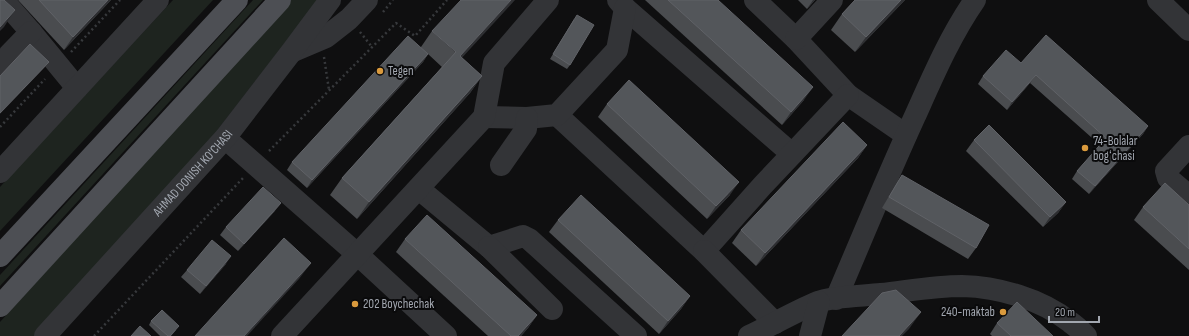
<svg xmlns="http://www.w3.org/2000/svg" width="1189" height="336" font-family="'Sofia Sans Condensed',sans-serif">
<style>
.green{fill:#1e241f}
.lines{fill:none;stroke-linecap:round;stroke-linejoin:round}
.path{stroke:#37393c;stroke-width:2.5;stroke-dasharray:2 3;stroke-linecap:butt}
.minor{stroke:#333437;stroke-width:22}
.major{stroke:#4d4f54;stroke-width:22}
.wall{fill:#4a4c4f}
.shaded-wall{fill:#2e2f32}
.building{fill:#53565a;stroke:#606267}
.poi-dot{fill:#da9a3d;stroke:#0a0a0b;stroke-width:1.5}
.labels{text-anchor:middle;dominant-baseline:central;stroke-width:4;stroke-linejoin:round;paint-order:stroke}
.poi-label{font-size:13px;fill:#a2a7b0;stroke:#0a0a0b;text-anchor:start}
.street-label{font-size:13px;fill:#a2a7b0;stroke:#0a0a0b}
</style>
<rect width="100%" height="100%" fill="#0f0f10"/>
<g class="green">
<polygon points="173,0 213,0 0,231 0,187"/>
<polygon points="253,0 263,0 0,286 0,275"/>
<polygon points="291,0 318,0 192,163 34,336 0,336 0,322"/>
</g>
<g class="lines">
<g class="path">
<polyline points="383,12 393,0"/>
<polyline points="360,32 372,47"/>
<polyline points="71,52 120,0"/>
<polyline points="324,57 329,90"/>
<polyline points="0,127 45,79"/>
<polyline points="269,151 396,23 415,36 447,0"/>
<polyline points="94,336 243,178"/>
</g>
<g class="minor">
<polyline points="3,0 31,32 77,88"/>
<polyline points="618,0 625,8 792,154"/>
<polyline points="755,0 796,39 848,95 906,135"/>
<polyline points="1158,0 1189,30"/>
<polyline points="796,39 832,0"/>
<polyline points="293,51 326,37 349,19 367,0"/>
<polyline points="0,64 31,32"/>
<polyline points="557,115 704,251 763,185 848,95"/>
<polyline points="484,117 527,118 557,115 617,50 625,8"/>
<polyline points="225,138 357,254 446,336"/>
<polyline points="1189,146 1166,171 1168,178 1189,196"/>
<polyline points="501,165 526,129 527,118"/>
<polyline points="0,172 158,0"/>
<polyline points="419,189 489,247 523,236 529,239 636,336"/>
<polyline points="489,247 552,309"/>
<polyline points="704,251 775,323"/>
<path d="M836,299C862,238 887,177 915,116C933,76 950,36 975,0"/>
<path id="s1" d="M45,336L225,138L292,51L330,0"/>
<polyline points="282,336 484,117 494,63 548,0"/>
<path d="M749,336C772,325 794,312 818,302C833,296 863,296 881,294C908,291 935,286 962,286C999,287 1041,299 1070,322C1076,326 1081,331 1086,336"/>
<polyline points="810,336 819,302"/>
</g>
<g class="major">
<polyline points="0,256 237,0"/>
<polyline points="0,306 280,0"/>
</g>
</g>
<g class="wall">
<polygon points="18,0 111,0 64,50"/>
<polygon points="645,0 718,0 804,100 782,125"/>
<polygon points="798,0 815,0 807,9"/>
<polygon points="855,0 905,0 855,52 831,30 842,14"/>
<polygon points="574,19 570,65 567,69 550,59"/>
<polygon points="432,31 482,76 470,93 357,219 330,195 342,178 442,67 428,54 423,62 307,188 287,170 292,162 421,47"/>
<polygon points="1021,63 1148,126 1143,134 1089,194 1072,179 1077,171 1100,145 1030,83 1007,110 978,84 983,76"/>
<polygon points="607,104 730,195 707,219 598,117"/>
<polygon points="974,140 1066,202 1058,213 1043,227 966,151"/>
<polygon points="867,145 858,158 756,266 732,243 741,230"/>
<polygon points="902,175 976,248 968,259 882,208 895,186"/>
<polygon points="1189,205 1189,270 1134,220 1143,207"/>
<polygon points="275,211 238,251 220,235 226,227"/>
<polygon points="558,220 690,296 681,309 659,334 549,232"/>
<polygon points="405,239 537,315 528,328 521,336 488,336 396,252"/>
<polygon points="226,264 200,294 181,277 187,270"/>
<polygon points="151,321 176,330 171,336 160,336 149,325"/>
<polygon points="997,323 1053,336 992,336 990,334"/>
</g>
<g class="shaded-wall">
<polygon points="108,0 111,0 64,50 73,37"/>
<polygon points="511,0 515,0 448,73 460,56"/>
<polygon points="813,0 815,0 807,9"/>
<polygon points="901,0 905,0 855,52 866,37"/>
<polygon points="15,10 4,27 0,31 0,27"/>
<polygon points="428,54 423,62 307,188 312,180"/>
<polygon points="49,62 46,66 0,114 0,113"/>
<polygon points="1036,75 1030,83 1007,110 1012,102"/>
<polygon points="482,76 470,93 357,219 369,202"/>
<polygon points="813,87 804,100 782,125 791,112"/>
<polygon points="1148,126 1143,134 1089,194 1095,186"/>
<polygon points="867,145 858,158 756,266 765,253"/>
<polygon points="739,182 730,195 707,219 716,206"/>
<polygon points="1066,202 1058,213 1043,227 1050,217"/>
<polygon points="281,203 275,211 238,251 244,244"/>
<polygon points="231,256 226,264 200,294 206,286"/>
<polygon points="311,263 299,279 247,336 244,336"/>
<polygon points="690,296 681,309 659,334 668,321"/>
<polygon points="921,312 909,329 902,336 899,336"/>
<polygon points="537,315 528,328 521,336 518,336"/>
</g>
<g class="building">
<polygon points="0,0 4,0 15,10 0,27"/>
<polygon points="39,0 108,0 73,37"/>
<polygon points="461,0 511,0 460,56 482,76 369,202 342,178 456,52 432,31"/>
<polygon points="668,0 718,0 813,87 791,112"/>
<polygon points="855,0 901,0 866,37 842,14"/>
<polygon points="577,15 594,25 570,65 553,54"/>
<polygon points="1046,35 1148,126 1095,186 1077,171 1106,138 1036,75 1012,102 983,76 1006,50 1021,63"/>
<polygon points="408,36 428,54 312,180 292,162"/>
<polygon points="30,44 49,62 0,113 0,76"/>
<polygon points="629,80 739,182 716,206 607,104"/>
<polygon points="843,122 867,145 765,253 741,230"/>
<polygon points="989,125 1066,202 1050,217 974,140"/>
<polygon points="902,175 989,225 976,248 889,197"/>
<polygon points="1165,183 1189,205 1189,249 1143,207"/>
<polygon points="263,187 281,203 244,244 226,227"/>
<polygon points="581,195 690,296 668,321 558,220"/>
<polygon points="427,215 537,315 518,336 511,336 405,239"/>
<polygon points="284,238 311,263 244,336 195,336"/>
<polygon points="212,240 231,256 206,286 187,270"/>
<polygon points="896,290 921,312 899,336 842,336 882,293"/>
<polygon points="1017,302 1053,336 1011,336 997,323"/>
<polygon points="162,310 179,326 170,336 168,336 151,321"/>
<polygon points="140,326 151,336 131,336"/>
</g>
<g class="poi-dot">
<circle cx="380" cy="71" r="4"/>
<circle cx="1085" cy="148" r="4"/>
<circle cx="355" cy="304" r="4"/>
<circle cx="1003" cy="312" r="4"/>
</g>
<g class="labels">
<g class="poi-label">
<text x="388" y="71">Tegen</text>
<text x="1093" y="141">74-Bolalar<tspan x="1093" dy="15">bogʻchasi</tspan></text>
<text x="363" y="304">202 Boychechak</text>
<text x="995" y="312" text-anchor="end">240-maktab</text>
</g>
<g class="street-label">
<text stroke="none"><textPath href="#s1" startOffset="220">AHMAD DONISH KO'CHASI</textPath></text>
</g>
</g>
<path d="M1049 316v6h50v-6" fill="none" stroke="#a2a7b0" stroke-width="2"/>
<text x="1055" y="316" font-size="12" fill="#a2a7b0" stroke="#0a0a0b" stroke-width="3" paint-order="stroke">20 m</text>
</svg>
